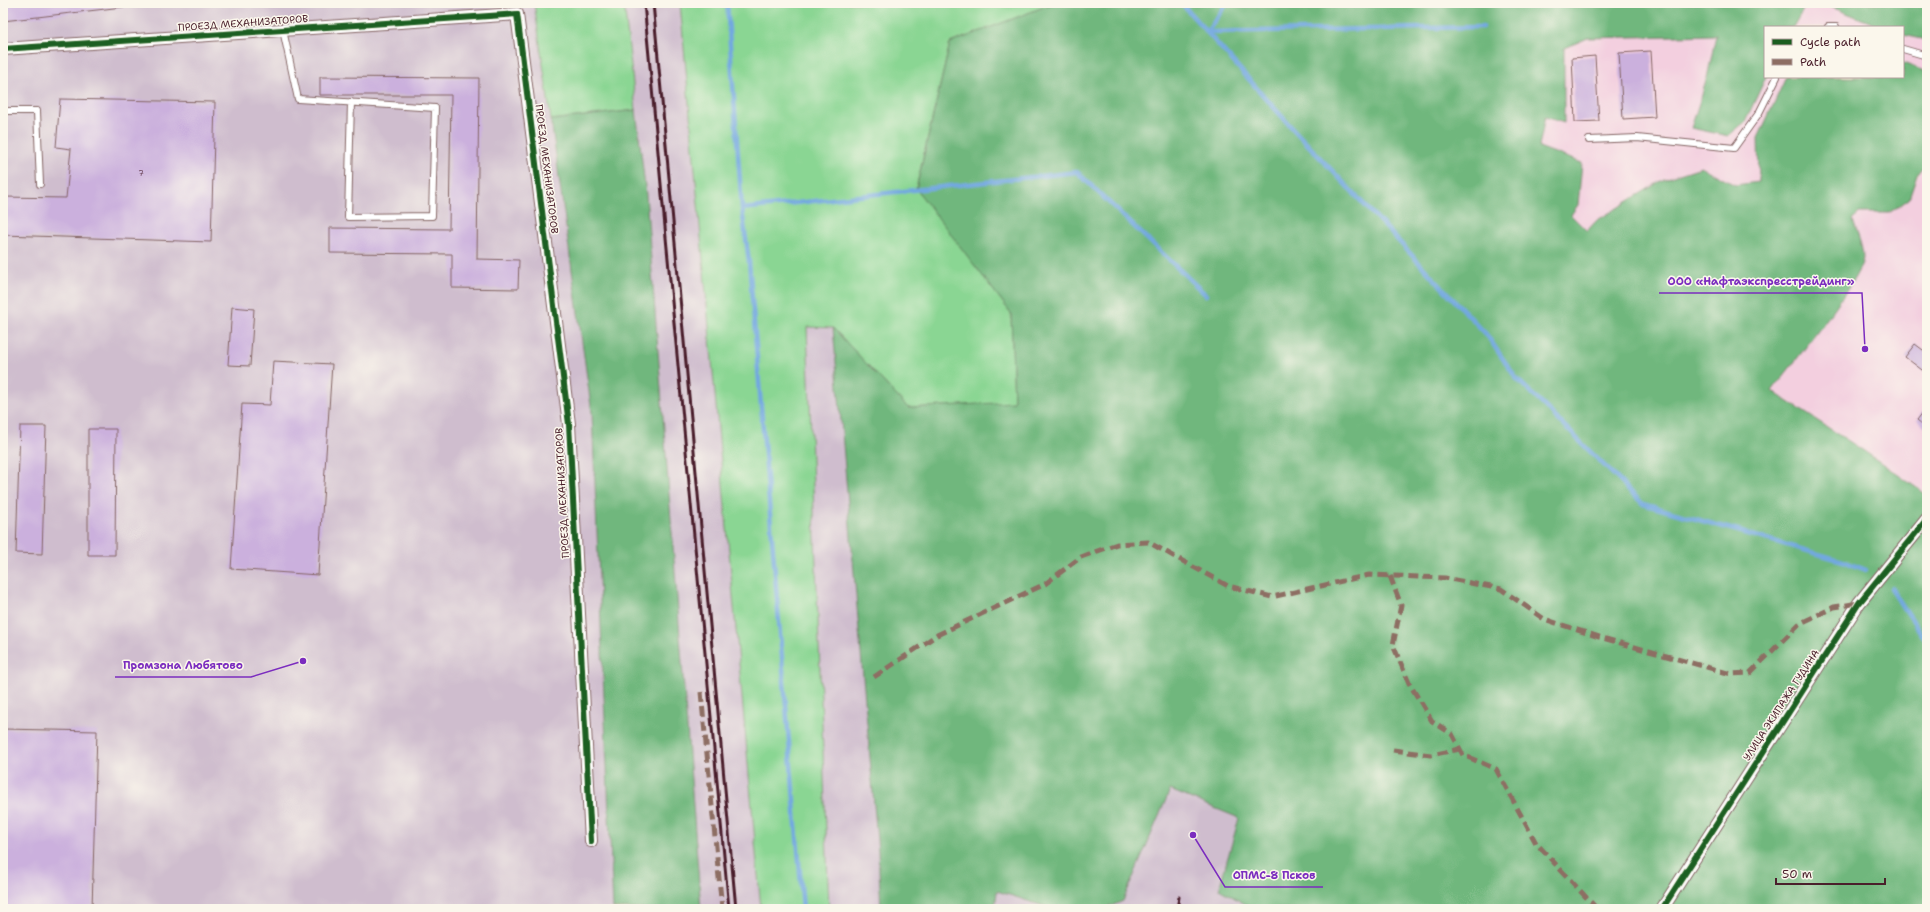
<svg xmlns="http://www.w3.org/2000/svg" width="1930" height="912" font-family="'Shantell Sans',sans-serif">
<style>
.built{fill:#f3cfdf}
.industrial{fill:#cfbdce}
.green{fill:#8ad693;stroke:#6a7a5f}
.forest{fill:#6fb77d;stroke:#5c6b54}
.lines{fill:none;stroke-linecap:round;stroke-linejoin:round}
.stream{stroke:#72a8e0;stroke-width:4.5}
.building{fill:#cbb0dd}
.service-casing{stroke:#846564;stroke-width:8}
.minor-casing{stroke:#846564;stroke-width:14}
.service{stroke:#fff;stroke-width:6}
.minor{stroke:#fff;stroke-width:12}
.rail{stroke:#4a1f2b;stroke-width:3}
.quiet{stroke:#8d6e63;stroke-width:5;stroke-dasharray:10 5;stroke-linecap:butt}
.cycleway-casing{stroke:#fbf7ec;stroke-width:8}
.cycleway{stroke:#1b5e20;stroke-width:6}
.labels{text-anchor:middle;dominant-baseline:central;stroke-width:3;stroke-linejoin:round;paint-order:stroke}
.number-label{font-size:8px;fill:#6a4358}
.street-label{font-size:10px;fill:#4a1f2b;stroke:#fbf7ec}
.leader{fill:none;stroke:#7b2cbf;stroke-width:1.5}
.callout-dot{fill:#7b2cbf;stroke:#fbf7ec;stroke-width:1.5}
.callout-label{font-size:11px;text-anchor:middle;font-weight:bold;fill:#7b2cbf;stroke:#fbf7ec;stroke-width:3;stroke-linejoin:round;paint-order:stroke}
</style>
<rect width="100%" height="100%" fill="#fbf7ec"/>
<filter id="ink" filterUnits="userSpaceOnUse"><feTurbulence type="fractalNoise" baseFrequency=".025" numOctaves="2"/><feDisplacementMap in="SourceGraphic" scale="8" xChannelSelector="R" yChannelSelector="G"/><feConvolveMatrix kernelMatrix="1 2 1 2 8 2 1 2 1" color-interpolation-filters="sRGB"/></filter>
<filter id="wash" filterUnits="userSpaceOnUse"><feTurbulence type="fractalNoise" baseFrequency=".012" numOctaves="4" result="noise"/><feDisplacementMap in="SourceGraphic" scale="16" xChannelSelector="R" yChannelSelector="G"/><feGaussianBlur stdDeviation="0.9" result="paint"/><feColorMatrix in="noise" values="0 0 0 0 0 0 0 0 0 0 0 0 0 0 0 0 0 1.4 0 .05"/><feComposite in="paint" operator="in"/></filter>
<g filter="url(#wash)">
<rect width="100%" height="100%" fill="#efe8cd"/>
<g class="built">
<polygon points="1807,3 1821,3 1882,27 1793,27"/>
<polygon points="1717,35 1707,78 1745,122 1766,77 1786,77 1758,138 1759,182 1735,185 1701,167 1664,179 1596,221 1587,231 1571,215 1539,147 1545,116 1564,123 1564,48 1588,38"/>
<polygon points="1903,35 1927,40 1927,72 1903,63"/>
<polygon points="1927,163 1927,495 1864,451 1772,391 1835,307 1858,273 1863,259 1853,220 1859,213 1889,213 1909,199 1918,175"/>
</g>
<g class="industrial">
<polygon points="3,3 534,3 592,413 613,909 3,909"/>
<polygon points="624,3 680,3 761,909 701,909 646,195"/>
<polygon points="807,327 833,328 878,851 881,909 829,909"/>
<polygon points="1170,790 1239,818 1219,889 1254,909 1104,909 1123,901"/>
<polygon points="997,891 1053,909 995,909"/>
</g>
<g class="green">
<polygon points="534,3 624,3 636,110 551,120"/>
<polygon points="680,3 1054,3 950,43 916,188 1011,313 1014,403 908,408 833,328 807,327 829,909 761,909"/>
</g>
<g class="forest">
<path d="M1054,3H1807L1793,27H1765L1766,77L1745,122L1728,136L1691,128L1707,78L1716,35L1588,38L1564,48V123L1545,117L1539,147L1582,163L1578,205L1571,215L1587,231L1596,221L1664,179L1701,167L1735,185L1759,182L1758,138L1786,77H1903V63L1927,72V163L1917,175L1909,199L1889,213H1859L1853,220C1856,231 1863,246 1863,258C1863,277 1787,371 1772,391L1864,451L1927,495V909H1254L1219,889L1239,818L1170,790L1123,901L1104,909H1053L997,891L995,909H881L878,851L833,328L908,408L1014,402L1011,313L916,189L950,43Z"/>
<polygon points="1821,3 1927,3 1927,40 1903,35 1903,27 1882,27"/>
<polygon points="636,110 646,195 701,909 613,909 592,413 551,120"/>
</g>
<g class="lines">
<g class="stream">
<polyline points="727,3 742,209 1077,172 1206,295"/>
<polyline points="1181,3 1294,130 1486,334 1516,378 1643,504 1843,561 1866,570"/>
<polyline points="1207,32 1483,27"/>
<polyline points="1207,32 1227,3"/>
<polyline points="742,209 749,262 803,909"/>
<polyline points="1891,588 1927,642"/>
</g>
</g>
<g id="blocks">
<g class="building">
<polygon points="14,3 148,3 148,4 3,21 3,4"/>
<polygon points="1651,51 1655,117 1623,119 1619,53"/>
<polygon points="1595,56 1599,121 1575,122 1572,58"/>
<polygon points="320,77 479,78 477,259 519,260 518,289 452,288 452,254 330,253 330,228 449,229 451,95 320,95"/>
<polygon points="60,99 215,102 211,242 3,235 3,197 66,198 71,149 56,147"/>
<polygon points="232,307 254,309 250,366 228,365"/>
<polygon points="1915,344 1927,353 1926,373 1905,357"/>
<polygon points="273,361 332,364 318,575 231,569 242,404 270,405"/>
<polygon points="1927,407 1927,428 1917,420"/>
<polygon points="20,426 46,426 42,554 16,553"/>
<polygon points="88,429 116,429 115,555 88,555"/>
<polygon points="3,729 97,731 92,909 3,909"/>
</g>
</g>
</g>
<g filter="url(#ink)">
<use href="#blocks" fill-opacity="0" stroke="#846564" stroke-width="1"/>
<g class="lines">
<g class="service-casing">
<g id="service">
<polyline points="1828,27 1836,27"/>
<polyline points="283,30 298,99 435,108 432,216 348,217 351,102"/>
<polyline points="1903,49 1927,56"/>
<polyline points="3,111 37,111 40,184"/>
<polyline points="1589,140 1637,138 1734,148 1759,113 1777,77"/>
</g>
</g>
<g class="minor-casing">
<g id="minor">
<polyline points="3,49 517,14 569,424 591,841"/>
<polyline points="1662,909 1859,603 1927,519"/>
</g>
</g>
<use href="#service" class="service"/>
<use href="#minor" class="minor"/>
<g class="rail">
<polyline points="644,3 729,909"/>
<polyline points="653,3 736,909"/>
<polyline points="1177,909 1179,897"/>
</g>
<g class="quiet">
<polyline points="1390,576 1401,605 1393,645 1409,683 1432,721 1452,734 1463,755 1496,769 1536,843 1597,909"/>
<polyline points="874,677 937,635 1045,584 1081,557 1117,544 1148,542 1228,586 1272,597 1369,575 1445,578 1501,589 1544,619 1599,637 1731,674 1750,673 1799,624 1834,607 1859,603"/>
<polyline points="701,692 722,909"/>
<polyline points="1393,750 1431,755 1460,749"/>
</g>
<g class="cycleway-casing">
<g id="cycleway">
<polyline points="3,49 517,14 569,424 591,841"/>
<polyline points="1662,909 1859,603 1927,519"/>
</g>
</g>
<use href="#cycleway" class="cycleway"/>
</g>
</g>
<g class="labels">
<g class="number-label">
<text x="141" y="173">7</text>
</g>
<g class="street-label">
<text transform="translate(243 23) rotate(-4)">ПРОЕЗД МЕХАНИЗАТОРОВ</text>
<text transform="translate(547 169) rotate(83)">ПРОЕЗД МЕХАНИЗАТОРОВ</text>
<text transform="translate(562 493) rotate(-93)">ПРОЕЗД МЕХАНИЗАТОРОВ</text>
<text transform="translate(1781 705) rotate(-57)">УЛИЦА ЭКИПАЖА ГУДИНА</text>
</g>
</g>
<path class="leader" d="M1865 349L1862 293H1659M303 661L251 677H115M1193 835L1225 887H1323"/>
<g class="callout-dot">
<circle cx="1865" cy="349" r="4"/>
<circle cx="303" cy="661" r="4"/>
<circle cx="1193" cy="835" r="4"/>
</g>
<g class="callout-label">
<text x="1761" y="285">ООО «Нафтаэкспресстрейдинг»</text>
<text x="183" y="669">Промзона Любятово</text>
<text x="1274" y="879">ОПМС-8 Псков</text>
</g>
<rect width="1930" height="912" fill="none" stroke="#fbf7ec" stroke-width="16"/>
<rect x="1764" y="26" width="140" height="52" fill="#fbf7ec" stroke="#b4a19f"/>
<rect x="1772" y="39" width="20" height="6" fill="#1b5e20" stroke="#b4a19f"/>
<text x="1800" y="46" font-size="12" fill="#4a1f2b">Cycle path</text>
<rect x="1772" y="59" width="20" height="6" fill="#8d6e63" stroke="#b4a19f"/>
<text x="1800" y="66" font-size="12" fill="#4a1f2b">Path</text>
<path d="M1776 878v6h109v-6" fill="none" stroke="#4a1f2b" stroke-width="2"/>
<text x="1782" y="878" font-size="12" fill="#4a1f2b" stroke="#fbf7ec" stroke-width="3" paint-order="stroke">50 m</text>
</svg>
